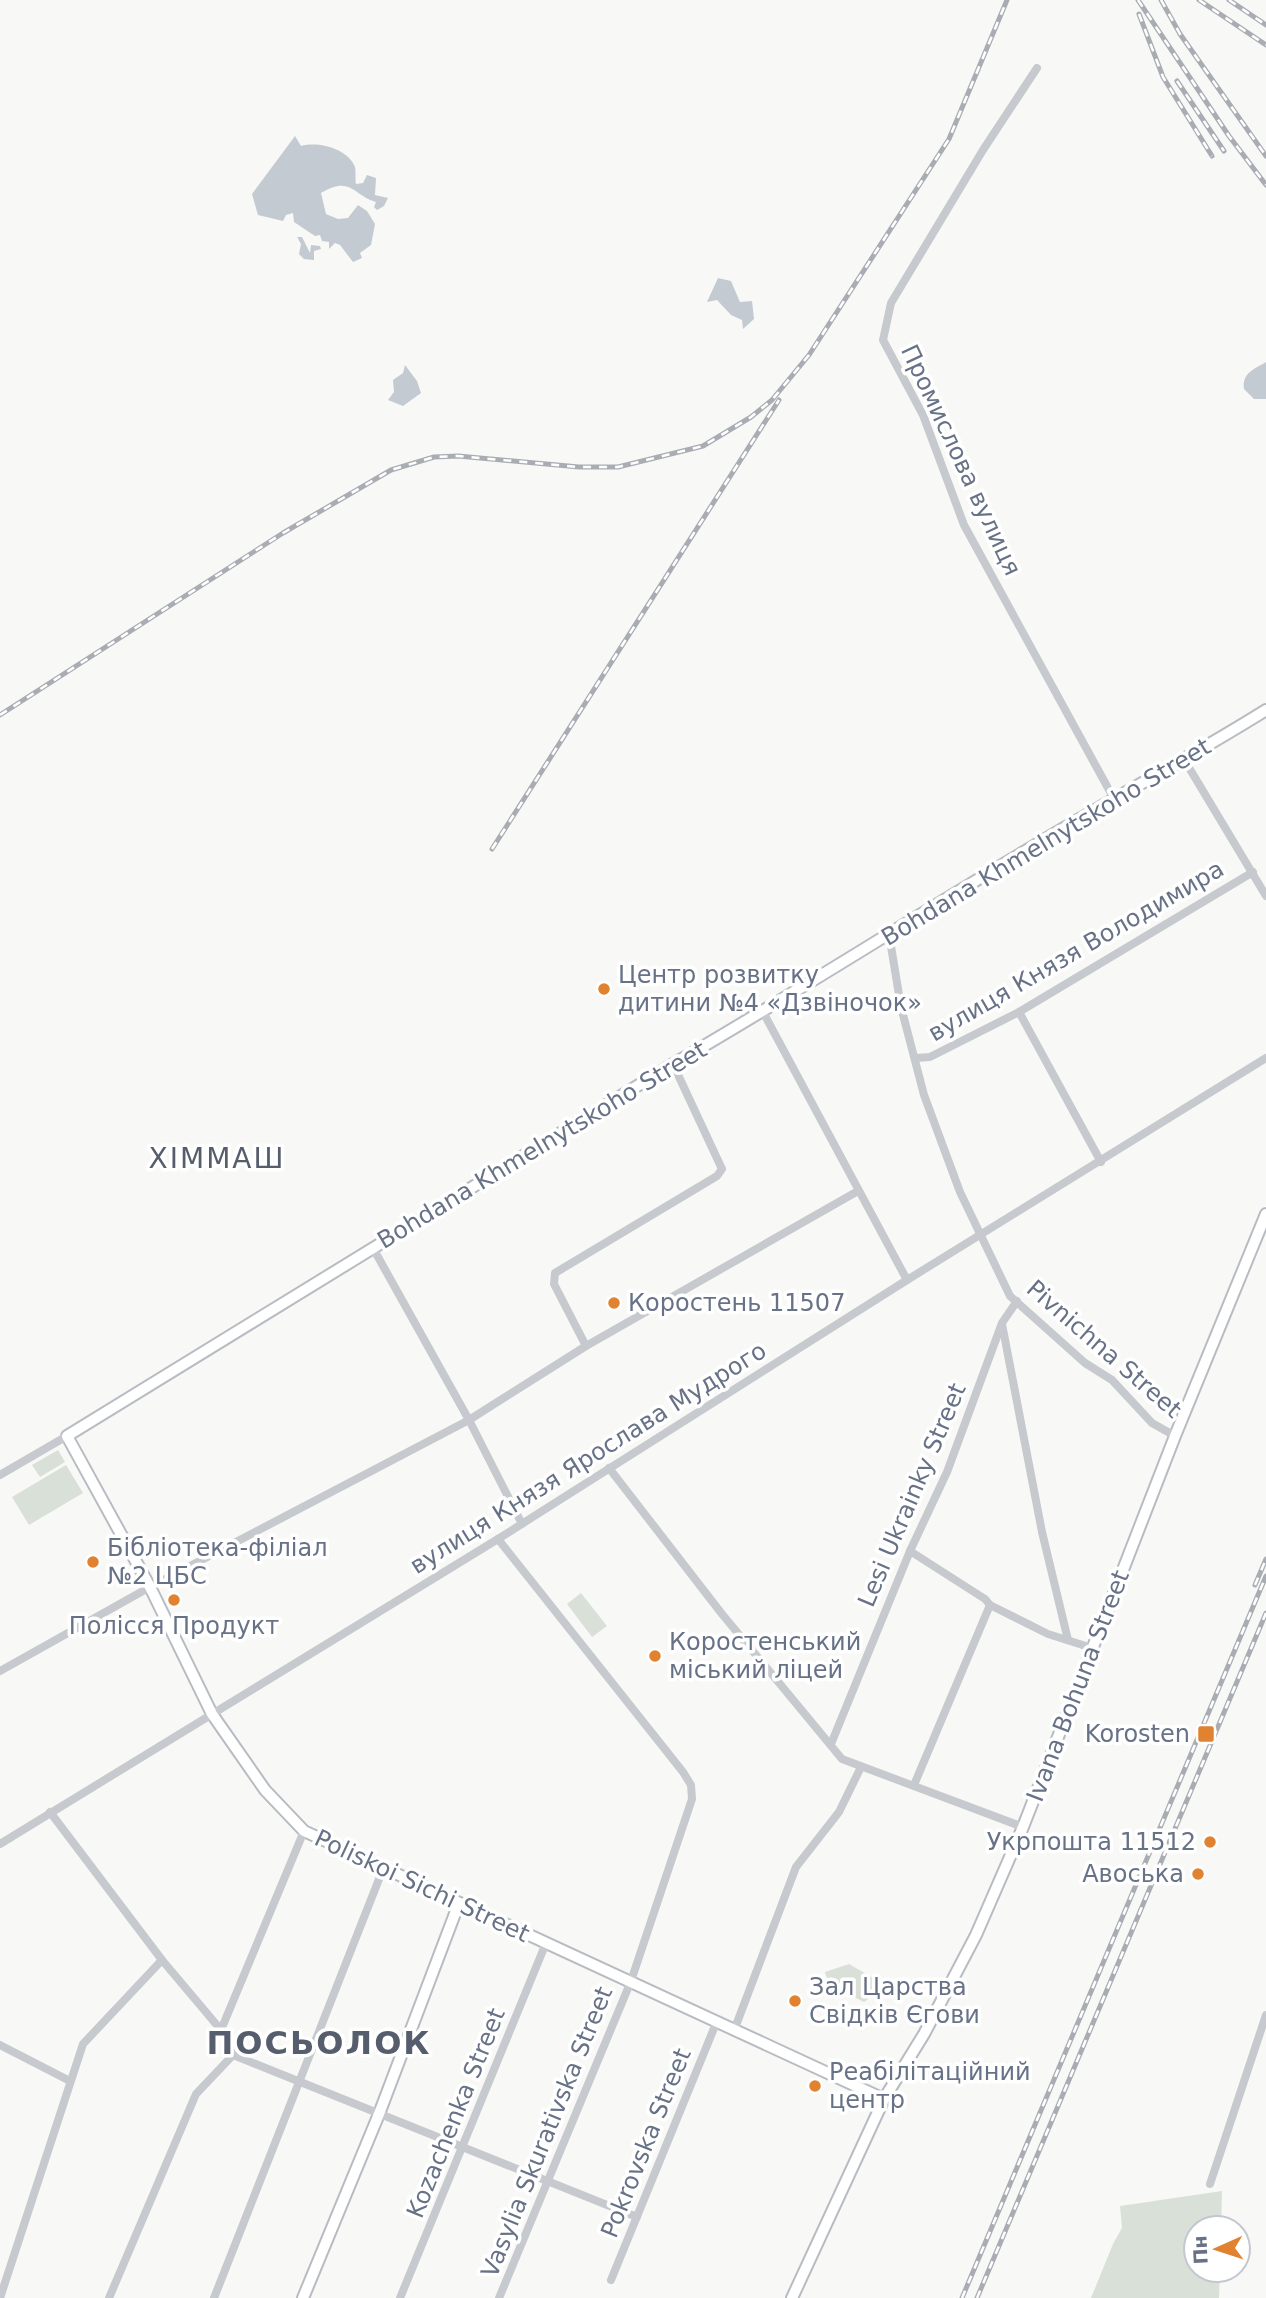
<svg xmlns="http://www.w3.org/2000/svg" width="1266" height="2298" font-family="'DejaVu Sans',sans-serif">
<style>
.green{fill:#d9e0d7}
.water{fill:#c4cad1}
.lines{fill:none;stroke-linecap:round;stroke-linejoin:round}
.secondary-casing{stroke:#b8bcc2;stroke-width:14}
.street{stroke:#c6c9cd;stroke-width:8}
.secondary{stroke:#fff;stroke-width:10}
.rail-casing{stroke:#a9acb3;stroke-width:5}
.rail{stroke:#fff;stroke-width:2.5;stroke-dasharray:8;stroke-linecap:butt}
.poi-dot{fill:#e0822f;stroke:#fff;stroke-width:2.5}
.labels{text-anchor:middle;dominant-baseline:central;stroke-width:7;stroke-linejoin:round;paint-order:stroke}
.street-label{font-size:24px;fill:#687287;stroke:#fff}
.poi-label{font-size:24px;fill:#687287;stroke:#fff;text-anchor:start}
.quarter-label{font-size:28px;letter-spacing:2px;fill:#565d6c;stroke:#fff}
.district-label{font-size:32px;font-weight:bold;letter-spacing:2px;fill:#565d6c;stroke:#fff}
</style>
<rect width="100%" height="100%" fill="#f8f9f6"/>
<g class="green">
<polygon points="58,1450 65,1462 40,1477 32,1465"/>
<polygon points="66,1465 83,1493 29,1525 12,1497"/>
<polygon points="581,1593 607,1626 592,1637 567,1604"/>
<path d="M849,1964L875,1979L876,1993L864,2002C849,1993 829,1991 825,1972Z"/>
<polygon points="1222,2191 1221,2228 1196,2228 1196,2270 1220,2270 1219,2298 1091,2298 1113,2244 1122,2228 1120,2206"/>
</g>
<g class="water">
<path d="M295,136L301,146C319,141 348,149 355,167C356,171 355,179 356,184L363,183L367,175L376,178L375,195L388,198L384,206L377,210L374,207L376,202C353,195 350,175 321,193L326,214L338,219L348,218L358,205L367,211L375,224L371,245L360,253L362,258L353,262L340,245L335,243L329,249V242L322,241L320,235L315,236L294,222L293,213L286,215L283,221L258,215L252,194Z"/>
<polygon points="297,237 302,237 310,253 311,245 320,246 321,249 314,251 314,260 304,259 299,254 301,244"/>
<polygon points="718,278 731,281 740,302 752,301 754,319 743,329 742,320 731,315 717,300 707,302"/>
<path d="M1266,362V399H1254L1244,389C1242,373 1253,370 1266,362Z"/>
<polygon points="405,365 417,381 421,393 403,406 388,400 394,392 393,380 403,373"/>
</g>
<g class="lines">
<g class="secondary-casing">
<g id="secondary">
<path d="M884,2099L304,1831L265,1790L212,1714L150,1587L67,1436L673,1064C796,993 915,916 1037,844C1113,798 1191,757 1266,710"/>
<polyline points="303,2298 379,2114 459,1903"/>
<polyline points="792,2298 884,2099 924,2034 976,1935 1023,1827 1175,1436 1266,1214"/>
</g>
</g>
<g class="street">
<polyline points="1037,68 983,150 891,303 883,340 923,415 964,525 1114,799"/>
<polyline points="1185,761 1266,896"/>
<polyline points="889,934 901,1007 924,1095 960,1192 1010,1296 1085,1363 1112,1380 1152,1423 1175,1436"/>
<polyline points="763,1012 907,1280"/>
<polyline points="1019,1012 1101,1162"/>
<polyline points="916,1058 930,1057 1019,1012 1253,872"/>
<polyline points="373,1248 469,1420 522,1524"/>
<polyline points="1002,1324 1042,1532 1068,1640"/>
<polyline points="586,1346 554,1284 555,1273 717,1176 722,1169 673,1064"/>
<polyline points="609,1468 722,1614 842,1759 1023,1827"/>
<polyline points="0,1475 67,1436"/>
<polyline points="498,1539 683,1772 691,1785 692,1799 631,1981 499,2298"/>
<polyline points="910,1551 985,1599 990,1605 1048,1634 1092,1648"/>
<polyline points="0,1671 150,1587 469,1420 586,1346 858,1191"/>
<polyline points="831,1744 910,1551 947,1472 1002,1323 1017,1301"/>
<polyline points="914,1785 990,1605"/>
<polyline points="50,1812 162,1960 221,2030"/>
<polyline points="0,1844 498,1539 907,1280 1266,1058"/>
<polyline points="735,2028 796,1867 839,1812 861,1767"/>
<polyline points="0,2045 68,2080"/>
<polyline points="233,2055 637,2217"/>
<polyline points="1210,2184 1266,2015"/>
<polyline points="611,2280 717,2021"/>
<polyline points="0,2298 83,2044 162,1960"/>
<polyline points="109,2298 196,2094 233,2055 221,2030 304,1831"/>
<polyline points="214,2298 383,1869"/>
<polyline points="400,2298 546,1943"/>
</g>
<use href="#secondary" class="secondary"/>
<g class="rail-casing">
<g id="rail">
<polyline points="1138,0 1229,136 1266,185"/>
<polyline points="1161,0 1180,34 1266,156"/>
<polyline points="1199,0 1266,45"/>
<polyline points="1229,0 1266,25"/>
<polyline points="1139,14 1163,77 1212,156"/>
<polyline points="1177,81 1224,151"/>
<polyline points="0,715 283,533 391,470 434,457 458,456 579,467 618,467 703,446 751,417 772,400 809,355 949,139 1007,0"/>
<polyline points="492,849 779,400"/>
<polyline points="1255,1585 1266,1559"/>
<polyline points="962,2298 1266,1576"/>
<polyline points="977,2298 1266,1613"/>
</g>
</g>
<use href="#rail" class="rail"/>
</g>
<g class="poi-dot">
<circle cx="604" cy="989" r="7"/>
<circle cx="614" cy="1303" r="7"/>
<circle cx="93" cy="1562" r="7"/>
<circle cx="174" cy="1600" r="7"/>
<circle cx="655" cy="1656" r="7"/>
<rect x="1197" y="1725" width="18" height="18" rx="3.5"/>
<circle cx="1210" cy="1842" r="7"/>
<circle cx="1198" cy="1874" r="7"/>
<circle cx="795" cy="2001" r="7"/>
<circle cx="815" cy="2086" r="7"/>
</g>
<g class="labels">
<g class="street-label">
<text transform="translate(961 460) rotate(65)">Промислова вулиця</text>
<text transform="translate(1046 842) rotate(-31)">Bohdana Khmelnytskoho Street</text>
<text transform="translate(1076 951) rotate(-30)">вулиця Князя Володимира</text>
<text transform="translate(542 1145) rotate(-31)">Bohdana Khmelnytskoho Street</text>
<text transform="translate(1104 1349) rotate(41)">Pivnichna Street</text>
<text transform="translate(588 1458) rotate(-32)">вулиця Князя Ярослава Мудрого</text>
<text transform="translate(912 1495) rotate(-67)">Lesi Ukrainky Street</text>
<text transform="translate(1078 1686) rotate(-69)">Ivana Bohuna Street</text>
<text transform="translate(422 1886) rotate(25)">Poliskoi Sichi Street</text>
<text transform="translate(456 2113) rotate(-68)">Kozachenka Street</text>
<text transform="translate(547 2132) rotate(-68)">Vasylia Skurativska Street</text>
<text transform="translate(646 2143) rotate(-68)">Pokrovska Street</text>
</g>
<g class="poi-label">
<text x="618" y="975">Центр розвитку<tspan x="618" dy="28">дитини №4 «Дзвіночок»</tspan></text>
<text x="628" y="1303">Коростень 11507</text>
<text x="107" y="1548">Бібліотека-філіал<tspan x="107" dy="28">№2 ЦБС</tspan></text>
<text x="174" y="1626" text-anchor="middle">Полісся Продукт</text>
<text x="669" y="1642">Коростенський<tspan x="669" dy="28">міський ліцей</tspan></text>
<text x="1190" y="1734" text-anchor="end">Korosten</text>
<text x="1196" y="1842" text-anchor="end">Укрпошта 11512</text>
<text x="1184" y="1874" text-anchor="end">Авоська</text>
<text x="809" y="1987">Зал Царства<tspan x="809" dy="28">Свідків Єгови</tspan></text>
<text x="829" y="2072">Реабілітаційний<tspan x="829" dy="28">центр</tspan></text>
</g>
<g class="quarter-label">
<text x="217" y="1158">ХІММАШ</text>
</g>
<g class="district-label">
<text x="319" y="2043">ПОСЬОЛОК</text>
</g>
</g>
<g transform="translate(1217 2249) rotate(267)"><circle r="33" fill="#ffffff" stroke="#c3c7cf" stroke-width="2"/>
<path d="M0-5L12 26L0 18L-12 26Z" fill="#e0822f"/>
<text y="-10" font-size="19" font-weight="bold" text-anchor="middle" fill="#687287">Пн</text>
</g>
</svg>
